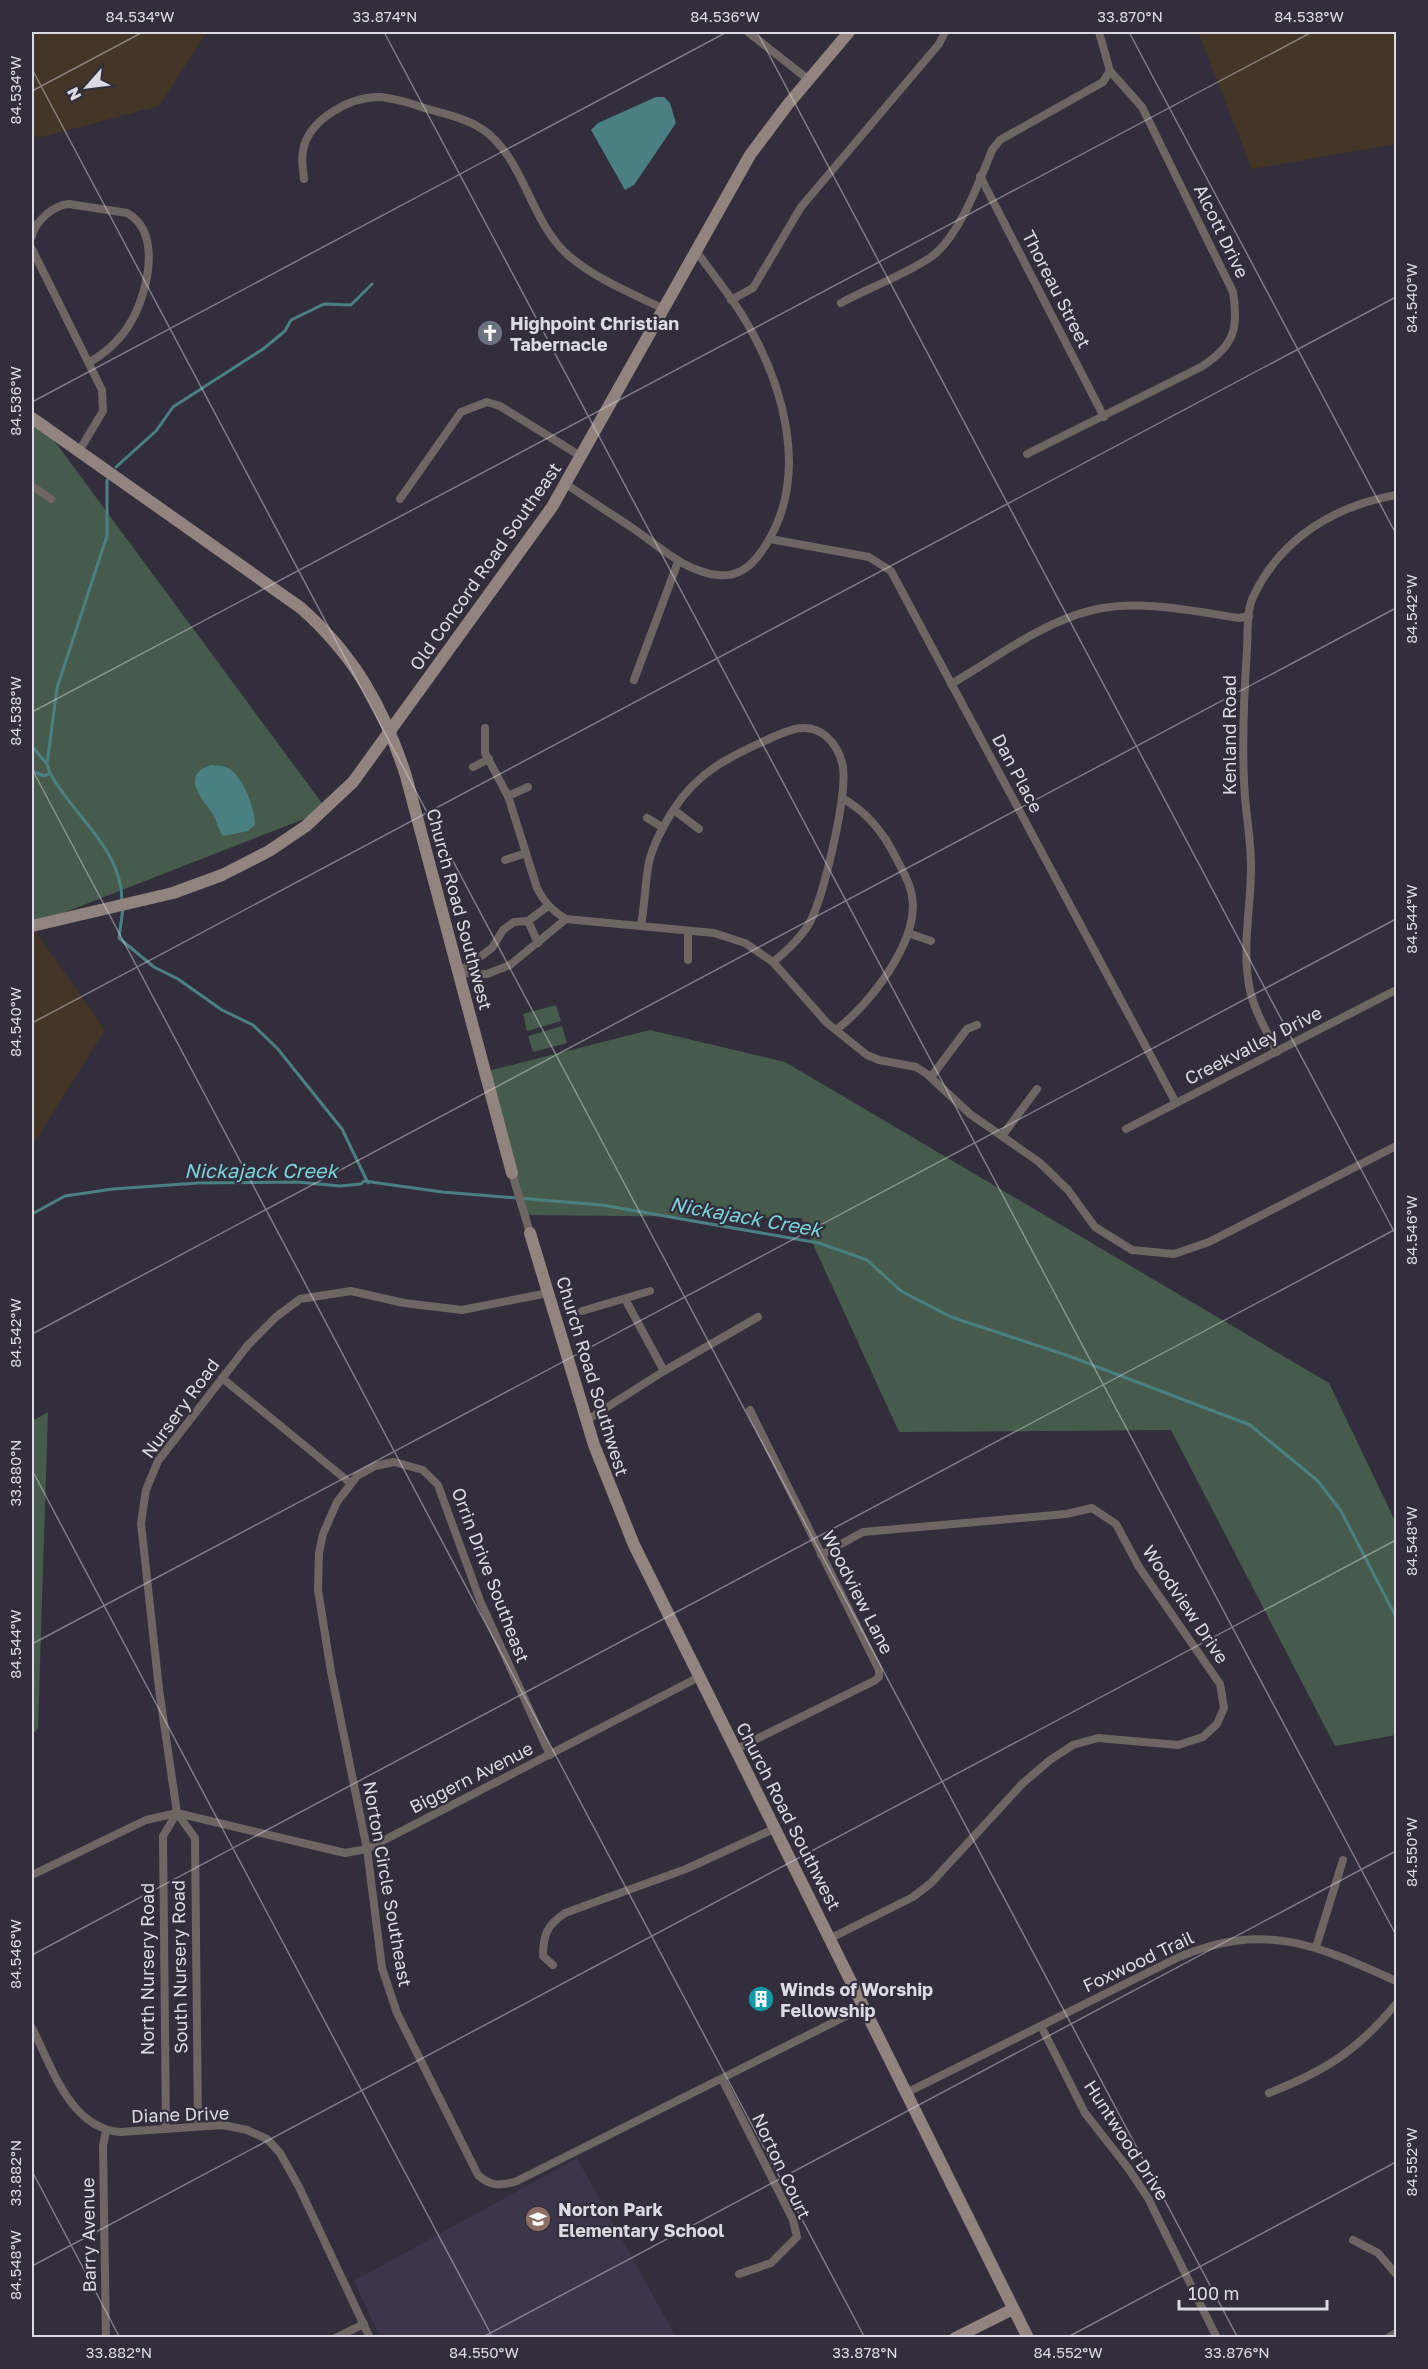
<svg xmlns="http://www.w3.org/2000/svg" width="1428" height="2369" font-family="'Golos Text',sans-serif">
<style>
.commercial{fill:#433627}
.built{fill:#3c364a}
.green{fill:#465b4b}
.water{fill:#4b8083}
.lines{fill:none;stroke-linecap:round;stroke-linejoin:round}
.stream{stroke:#4b8083;stroke-width:3}
.street{stroke:#6e6663;stroke-width:8}
.secondary{stroke:#91847f;stroke-width:12}
.ticks{fill:none;stroke:#dcdae3;stroke-width:1.5;stroke-opacity:0.45}
.labels{text-anchor:middle;dominant-baseline:central;stroke-width:4.5;stroke-linejoin:round;paint-order:stroke}
.street-label{font-size:18px;fill:#dcdae3;stroke:#322e3c}
.poi-label{font-size:18px;font-weight:bold;fill:#dcdae3;stroke:#322e3c;text-anchor:start}
.water-label{font-size:20px;font-style:italic;fill:#7ad3d9;stroke:#322e3c}
.neatline{fill:none;stroke:#dcdae3;stroke-width:2}
.ticks-label{font-size:15px;text-anchor:middle;fill:#dcdae3}
</style>
<rect width="100%" height="100%" fill="#322e3c"/>
<g class="commercial">
<polygon points="32,32 207,32 159,106 42,137 32,136"/>
<polygon points="1198,32 1396,32 1396,144 1252,169"/>
<polygon points="32,926 105,1030 32,1146"/>
</g>
<polygon class="built" points="577,2158 676,2337 380,2337 354,2281"/>
<g class="green">
<polygon points="32,424 53,439 327,810 45,920 32,920"/>
<polygon points="556,1005 561,1021 527,1031 523,1014"/>
<polygon points="562,1026 567,1043 533,1052 528,1036"/>
<polygon points="650,1030 785,1062 1329,1383 1396,1523 1396,1735 1335,1746 1171,1430 899,1432 801,1218 526,1215 480,1073"/>
<polygon points="48,1412 38,1728 32,1735 32,1421"/>
</g>
<g class="water">
<polygon points="656,97 664,97 670,103 676,123 634,185 625,190 591,130 598,123"/>
<path d="M211,765C215,766 222,765 226,767C243,775 255,808 255,825L248,831L223,836C218,829 217,821 213,814C202,798 180,775 211,765Z"/>
</g>
<g class="lines">
<g class="stream">
<polyline points="116,467 156,431 173,407 263,349 285,331 291,320 324,304 351,305 372,284"/>
<path d="M107,480V536L57,688L47,764C50,776 56,783 63,793C87,827 122,856 122,901"/>
<polyline points="32,746 46,763"/>
<polyline points="32,771 44,776 49,774"/>
<polyline points="123,908 119,938 154,967 178,979 222,1010 253,1025 277,1048 342,1129 368,1183"/>
<polyline points="32,1214 65,1196 113,1189 198,1183 297,1182 340,1186 361,1184 364,1181 442,1192 602,1205 819,1243 867,1260 901,1291 951,1317 1066,1355 1250,1425 1318,1481 1341,1511 1396,1617"/>
</g>
<g class="street">
<polyline points="748,32 809,80"/>
<polyline points="980,176 1104,417"/>
<path d="M304,179C303,170 301,160 303,151C308,120 349,97 379,97C396,98 412,104 428,109C449,115 473,120 490,135C526,167 532,224 569,256C596,279 633,294 664,309"/>
<path d="M32,236C35,221 54,205 69,204L127,213C162,232 148,291 132,320C122,338 107,352 90,362"/>
<polyline points="32,249 102,390 103,411 79,451"/>
<polyline points="731,300 753,288 801,207 939,44 945,32"/>
<path d="M841,303C870,287 903,276 931,257C958,238 980,181 992,150L1000,140L1103,82L1110,71"/>
<path d="M1027,454L1201,367C1234,346 1239,329 1233,292L1142,107L1110,71L1099,32"/>
<path d="M566,484C588,499 610,513 631,527C658,545 683,571 718,575C742,578 756,561 767,543C810,473 783,383 744,318C730,295 712,273 696,251"/>
<polyline points="32,486 51,499"/>
<polyline points="400,499 461,412 487,402 500,406 582,457"/>
<polyline points="770,539 869,557 891,571 1176,1103"/>
<polyline points="634,680 678,562"/>
<path d="M951,684C996,658 1042,622 1093,610C1140,599 1192,611 1239,618L1249,616"/>
<path d="M485,728V753L508,796L537,888C544,902 552,911 566,919L714,933L745,943L773,962L827,1023L867,1055L879,1060L916,1067L927,1074L970,1114L1039,1162L1068,1190L1095,1227L1132,1250L1174,1254L1209,1242L1396,1146"/>
<polyline points="473,767 489,759"/>
<polyline points="508,796 528,787"/>
<polyline points="674,810 699,829"/>
<polyline points="647,818 662,827"/>
<polyline points="505,860 526,853"/>
<polyline points="528,921 538,943"/>
<path d="M641,925C645,904 645,883 649,862C654,842 663,826 674,809C698,771 731,756 771,738C789,730 808,721 826,736C835,744 841,756 843,767C847,797 824,895 810,922C801,938 788,950 773,962"/>
<polyline points="908,933 931,941"/>
<polyline points="688,960 688,931"/>
<polyline points="458,973 487,974 510,965 566,919"/>
<polyline points="458,973 492,948 503,930 514,922 528,921 548,906"/>
<path d="M836,1030C869,1005 920,941 912,896C910,882 902,870 896,858C884,833 867,812 842,798"/>
<path d="M1277,1052C1266,1030 1253,1009 1249,985C1242,946 1251,906 1251,867C1251,838 1245,810 1244,781C1242,737 1244,693 1247,649C1248,632 1246,610 1254,595C1282,537 1335,506 1396,495"/>
<polyline points="931,1077 967,1029 977,1025"/>
<polyline points="1126,1129 1396,990"/>
<polyline points="1002,1136 1037,1089"/>
<polyline points="512,1173 530,1233"/>
<polyline points="625,1299 664,1371"/>
<polyline points="582,1311 650,1291"/>
<polyline points="222,1378 349,1482"/>
<polyline points="587,1420 664,1371 758,1317"/>
<polyline points="821,1555 863,1532 1066,1514 1092,1508 1116,1524 1139,1567 1220,1684 1224,1708 1217,1724 1203,1737 1178,1745 1098,1738 1073,1745 1050,1760 1022,1784 931,1883 913,1897 831,1938"/>
<polyline points="736,1749 874,1681 879,1677 879,1670 750,1410"/>
<path d="M550,1755L481,1603L438,1485L423,1470L394,1462L375,1466L357,1476L337,1502L323,1534L319,1553L318,1590L331,1672L367,1849L382,1968L397,2013L478,2175C491,2187 501,2186 517,2181L864,2007"/>
<polyline points="32,1875 146,1820 177,1813 345,1853 367,1849 699,1677"/>
<polyline points="1316,1947 1343,1860"/>
<path d="M553,1965L543,1956C543,1935 547,1925 565,1913L686,1869L776,1828"/>
<polyline points="1041,2026 1085,2113 1128,2168 1148,2198 1217,2338"/>
<path d="M32,2028C52,2067 70,2128 120,2132L223,2125L247,2130L267,2139L280,2153L299,2187L370,2338"/>
<polyline points="722,2079 793,2220 797,2237 771,2263 739,2274"/>
<path d="M906,2093L1179,1957C1265,1921 1317,1945 1396,1981"/>
<path d="M1269,2093C1325,2071 1357,2051 1396,2004"/>
<polyline points="198,2126 195,1838 177,1813 159,1689 141,1523 146,1490 158,1461 248,1345 276,1317 300,1299 351,1291 404,1303 462,1310 548,1293"/>
<polyline points="166,2129 163,1836 177,1813"/>
<polyline points="106,2131 103,2146 106,2338"/>
<polyline points="1353,2240 1378,2253 1396,2274"/>
<polyline points="335,2338 364,2324"/>
<polyline points="1388,2338 1396,2333"/>
</g>
<g class="secondary">
<path d="M32,418L301,608C355,656 384,708 406,776L512,1173"/>
<polyline points="32,926 173,893 222,875 269,851 306,826 353,782 552,507 750,155 789,103 849,32"/>
<polyline points="530,1233 594,1445 634,1545 1028,2338"/>
<polyline points="955,2338 1013,2309"/>
</g>
</g>
<path class="ticks" d="M384,32L1396,1935M757,32L1396,1235M1129,32L1396,534M32,69L1238,2338M32,91L143,32M32,402L727,32M32,712L1312,32M32,769L865,2338M32,1023L1396,297M32,1334L1396,608M32,1470L493,2338M32,1644L1396,919M32,1955L1396,1229M32,2171L120,2338M32,2266L1396,1540M481,2338L1396,1851M1066,2338L1396,2162"/>
<defs>
<g id="church-disc" transform="scale(1.35)"><circle r="9.5" fill="#6b7280" stroke="#322e3c"/><path d="M-1.2-6h2.4v3.5h3.3v2.4h-3.3V6h-2.4V-.1h-3.3v-2.4h3.3Z" fill="#fff"/></g>
<g id="building-disc" transform="scale(1.35)"><circle r="9.5" fill="#0f9aa8" stroke="#322e3c"/><path d="M-4-6H4V6H1V3H-1V6H-4ZM-2.5-4.3h1.7v1.8h-1.7ZM.8-4.3h1.7v1.8H.8ZM-2.5-1h1.7V.8h-1.7ZM.8-1h1.7V.8H.8Z" fill="#fff"/></g>
<g id="school-disc" transform="scale(1.35)"><circle r="9.5" fill="#8d6e63" stroke="#322e3c"/><path d="M0-5L7-2L0 1L-7-2ZM-4 1L0 2.5L4 1V4Q0 6-4 4Z" fill="#fff"/></g>
</defs>
<g fill-rule="evenodd">
<use href="#church-disc" x="490" y="333"/>
<use href="#building-disc" x="761" y="1999"/>
<use href="#school-disc" x="538" y="2219"/>
</g>
<g class="labels">
<g class="street-label">
<text transform="translate(1222 231) rotate(64)">Alcott Drive</text>
<text transform="translate(1057 289) rotate(63)">Thoreau Street</text>
<text transform="translate(485 566) rotate(-55)">Old Concord Road Southeast</text>
<text transform="translate(1229 735) rotate(-90)">Kenland Road</text>
<text transform="translate(1018 773) rotate(62)">Dan Place</text>
<text transform="translate(460 909) rotate(75)">Church Road Southwest</text>
<text transform="translate(1253 1045) rotate(-27)">Creekvalley Drive</text>
<text transform="translate(593 1376) rotate(73)">Church Road Southwest</text>
<text transform="translate(180 1408) rotate(-54)">Nursery Road</text>
<text transform="translate(491 1575) rotate(69)">Orrin Drive Southeast</text>
<text transform="translate(858 1592) rotate(63)">Woodview Lane</text>
<text transform="translate(1186 1604) rotate(56)">Woodview Drive</text>
<text transform="translate(471 1777) rotate(-27)">Biggern Avenue</text>
<text transform="translate(789 1816) rotate(63)">Church Road Southwest</text>
<text transform="translate(388 1884) rotate(80)">Norton Circle Southeast</text>
<text transform="translate(1138 1961) rotate(-25)">Foxwood Trail</text>
<text transform="translate(179 1967) rotate(-91)">South Nursery Road</text>
<text transform="translate(147 1969) rotate(-90)">North Nursery Road</text>
<text transform="translate(180 2114) rotate(-2)">Diane Drive</text>
<text transform="translate(1127 2140) rotate(57)">Huntwood Drive</text>
<text transform="translate(782 2166) rotate(65)">Norton Court</text>
<text transform="translate(88 2235) rotate(-91)">Barry Avenue</text>
</g>
<g class="poi-label">
<text x="510" y="323">Highpoint Christian<tspan x="510" dy="21">Tabernacle</tspan></text>
<text x="780" y="1989">Winds of Worship<tspan x="780" dy="21">Fellowship</tspan></text>
<text x="558" y="2209">Norton Park<tspan x="558" dy="21">Elementary School</tspan></text>
</g>
<g class="water-label">
<text x="261" y="1170">Nickajack Creek</text>
<text transform="translate(746 1216) rotate(10)">Nickajack Creek</text>
</g>
</g>
<rect width="1428" height="2369" fill="none" stroke="#322e3c" stroke-width="66"/>
<g transform="translate(87 87) rotate(242)" stroke="#322e3c" stroke-width="4.5" paint-order="stroke">
<path d="M0-4.5L10 22L0 15L-10 22Z" fill="#dcdae3"/>
<text y="-9" font-size="16" font-weight="bold" text-anchor="middle" fill="#dcdae3">N</text>
</g>
<path d="M1179 2300v9h148v-9" fill="none" stroke="#dcdae3" stroke-width="3"/>
<text x="1188" y="2300" font-size="18" fill="#dcdae3" stroke="#322e3c" stroke-width="4.5" paint-order="stroke">100 m</text>
<rect x="33" y="33" width="1362" height="2303" class="neatline"/>
<g class="ticks-label">
<text x="140" y="22">84.534°W</text>
<text x="385" y="22">33.874°N</text>
<text x="725" y="22">84.536°W</text>
<text x="1130" y="22">33.870°N</text>
<text x="1309" y="22">84.538°W</text>
<text transform="translate(16 90) rotate(-90)" y="5">84.534°W</text>
<text transform="translate(1412 298) rotate(-90)" y="5">84.540°W</text>
<text transform="translate(16 401) rotate(-90)" y="5">84.536°W</text>
<text transform="translate(1412 609) rotate(-90)" y="5">84.542°W</text>
<text transform="translate(16 711) rotate(-90)" y="5">84.538°W</text>
<text transform="translate(1412 919) rotate(-90)" y="5">84.544°W</text>
<text transform="translate(16 1022) rotate(-90)" y="5">84.540°W</text>
<text transform="translate(1412 1230) rotate(-90)" y="5">84.546°W</text>
<text transform="translate(16 1333) rotate(-90)" y="5">84.542°W</text>
<text transform="translate(16 1473) rotate(-90)" y="5">33.880°N</text>
<text transform="translate(1412 1541) rotate(-90)" y="5">84.548°W</text>
<text transform="translate(16 1644) rotate(-90)" y="5">84.544°W</text>
<text transform="translate(1412 1852) rotate(-90)" y="5">84.550°W</text>
<text transform="translate(16 1954) rotate(-90)" y="5">84.546°W</text>
<text transform="translate(1412 2162) rotate(-90)" y="5">84.552°W</text>
<text transform="translate(16 2173) rotate(-90)" y="5">33.882°N</text>
<text transform="translate(16 2265) rotate(-90)" y="5">84.548°W</text>
<text x="119" y="2358">33.882°N</text>
<text x="484" y="2358">84.550°W</text>
<text x="865" y="2358">33.878°N</text>
<text x="1068" y="2358">84.552°W</text>
<text x="1237" y="2358">33.876°N</text>
</g>
</svg>
